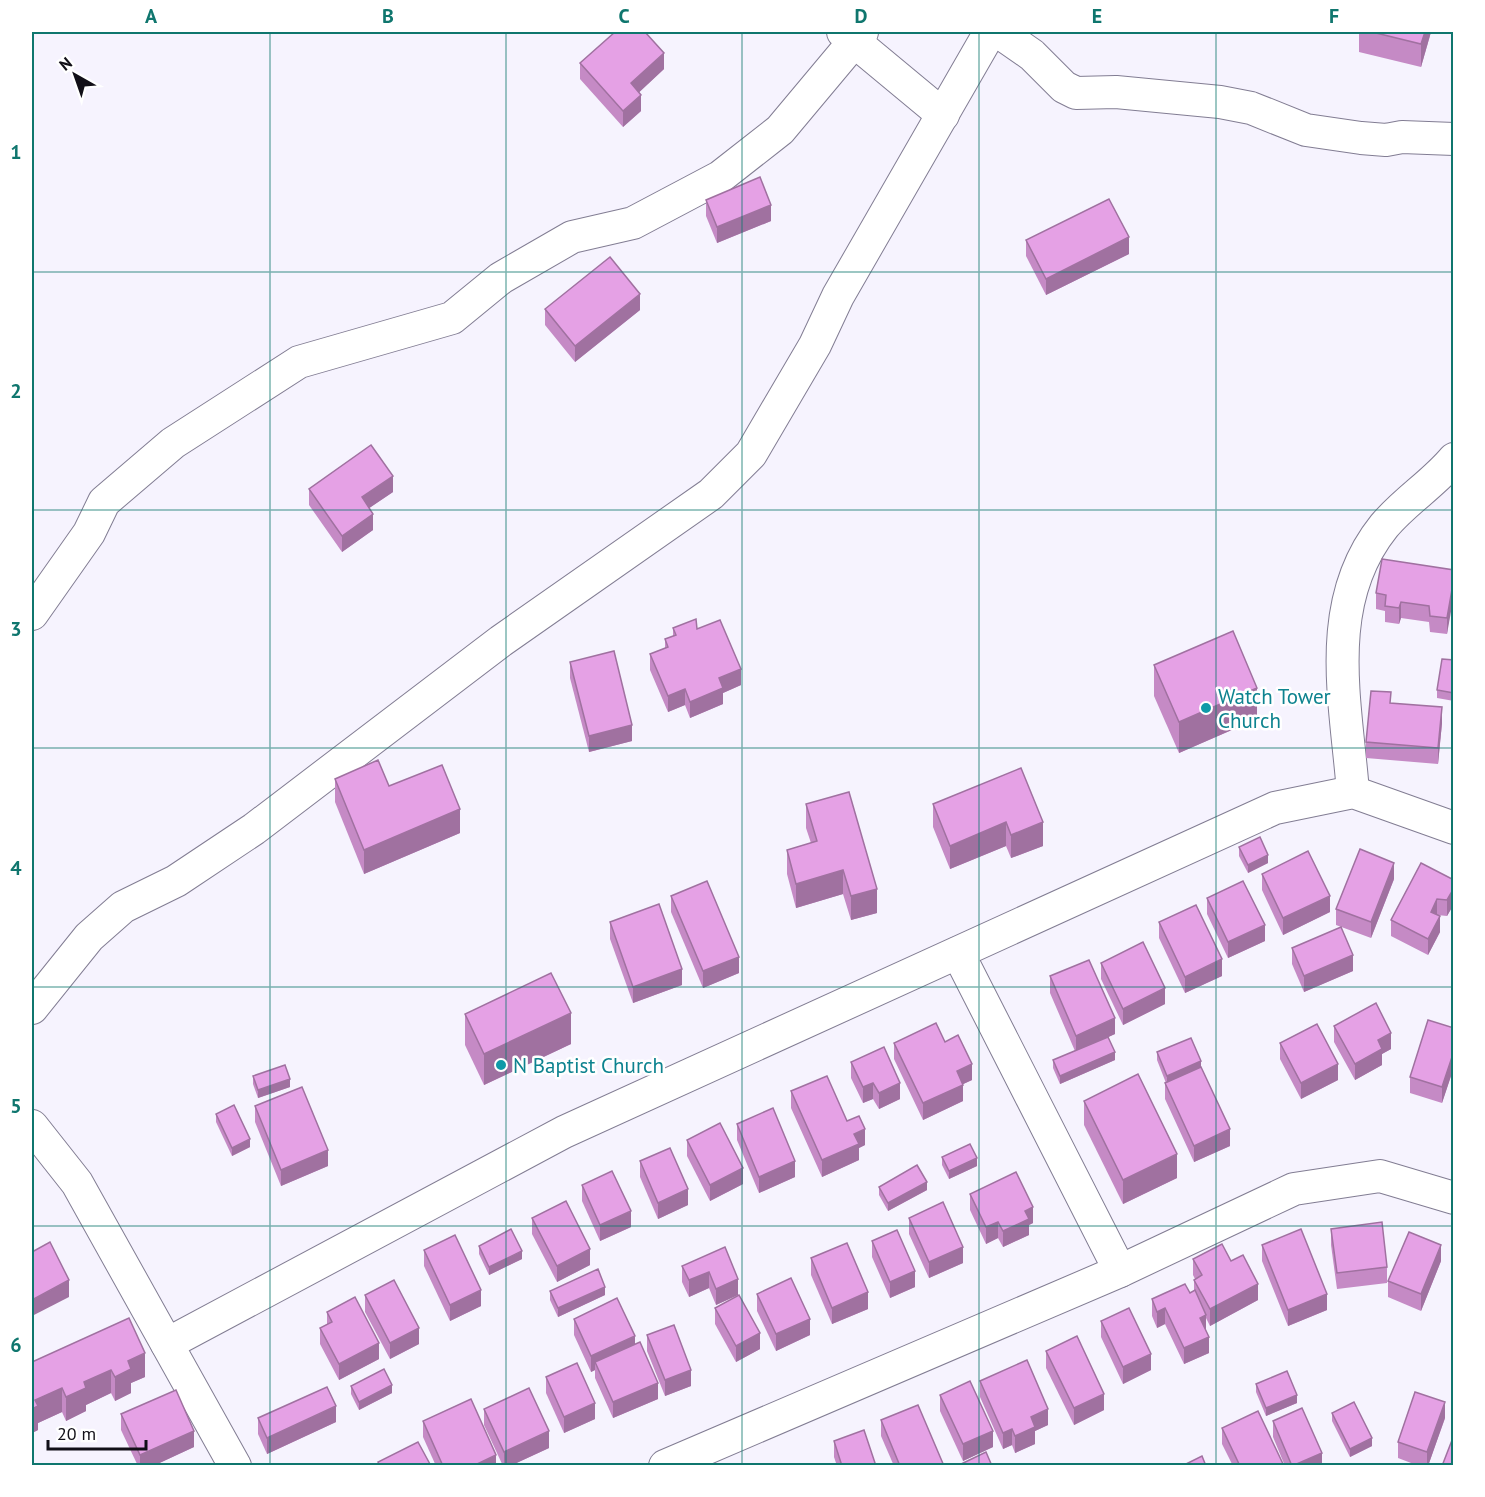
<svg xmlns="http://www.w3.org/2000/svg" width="1485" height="1497" font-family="'PT Sans',sans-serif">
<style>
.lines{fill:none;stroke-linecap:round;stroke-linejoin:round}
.street-casing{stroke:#827d93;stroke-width:34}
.street{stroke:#fff;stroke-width:32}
.wall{fill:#c58ac5}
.shaded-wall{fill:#a071a0}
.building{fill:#e5a1e5;stroke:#a071a0;stroke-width:1.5}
.grid{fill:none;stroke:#0f766e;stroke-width:1.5;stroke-opacity:0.55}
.culture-dot{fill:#0f9aa8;stroke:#fff;stroke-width:2}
.labels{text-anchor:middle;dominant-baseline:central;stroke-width:5;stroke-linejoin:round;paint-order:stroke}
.culture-label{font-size:21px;fill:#0d838f;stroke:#fff;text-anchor:start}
.neatline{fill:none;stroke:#0f766e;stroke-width:2}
.grid-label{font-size:20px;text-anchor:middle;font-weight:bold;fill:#0f766e}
</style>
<rect width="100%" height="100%" fill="#f6f3fe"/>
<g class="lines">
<g class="street-casing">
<g id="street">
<polyline points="843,32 943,115"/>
<polyline points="999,32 1032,55 1064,87 1076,93 1116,92 1220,102 1251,108 1306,130 1361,138 1386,140 1402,137 1454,139"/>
<polyline points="32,614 89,533 104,502 173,443 299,362 452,318 501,278 572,237 633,223 720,177 780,130 862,32"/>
<path d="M1353,792C1346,702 1322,603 1384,526C1405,501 1433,484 1454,459"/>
<polyline points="958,953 1120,1271"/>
<polyline points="32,1008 89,937 123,907 176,881 254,829 501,641 711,494 751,454 815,345 838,296 990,32"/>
<polyline points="32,1126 77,1183 235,1466"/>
<polyline points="167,1344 564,1132 1275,808 1353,792 1454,828"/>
<polyline points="665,1466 1120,1271 1294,1189 1380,1176 1454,1198"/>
</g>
</g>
<use href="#street" class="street"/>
</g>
<g class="wall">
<polygon points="1359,32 1431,32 1421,67 1359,52"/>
<polygon points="580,63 664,69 639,92 641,111 623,127 580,79"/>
<polygon points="706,200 771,221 717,243 706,216"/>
<polygon points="1026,240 1129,254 1046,295 1026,256"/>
<polygon points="545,309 640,310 575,362 545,325"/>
<polygon points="309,489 393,492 369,508 373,530 342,552 309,505"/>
<polygon points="1454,570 1447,634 1430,632 1429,622 1401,618 1399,624 1385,622 1385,611 1376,609 1376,593"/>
<polygon points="673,628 697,629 741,685 723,693 723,704 690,718 685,705 668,712 650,670 650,654 665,648 665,639 673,636"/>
<polygon points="1454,660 1454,701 1437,698 1437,690"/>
<polygon points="570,662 632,741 589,752 570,678"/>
<polygon points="1154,665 1257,719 1179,753 1154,696"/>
<polygon points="1391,703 1442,723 1438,764 1366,758 1366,742"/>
<polygon points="1021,768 1043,846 1011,858 1006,846 950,869 933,827 933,804"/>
<polygon points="335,779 389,786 460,833 364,874 335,802"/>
<polygon points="806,804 877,913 851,920 843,894 796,908 787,874 787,850 811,843 806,828"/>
<polygon points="1239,847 1268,863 1248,873 1239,856"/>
<polygon points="1262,874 1330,912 1283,935 1262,890"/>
<polygon points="1394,879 1371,938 1336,925 1336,909"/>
<polygon points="1454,880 1454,904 1447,916 1437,915 1440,932 1428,955 1391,936 1391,920"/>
<polygon points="671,896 739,973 703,988 671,912"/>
<polygon points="1207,898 1265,941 1228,958 1207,914"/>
<polygon points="610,922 682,985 633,1003 610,939"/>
<polygon points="1159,922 1222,976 1185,993 1159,938"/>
<polygon points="1292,948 1353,971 1304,992 1292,964"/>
<polygon points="1101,963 1165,1004 1123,1025 1101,979"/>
<polygon points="1050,976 1115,1034 1108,1037 1115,1060 1060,1084 1053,1068 1053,1060 1075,1051 1050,993"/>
<polygon points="465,1014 571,1044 484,1085 465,1045"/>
<polygon points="1334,1026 1391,1049 1382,1054 1382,1065 1355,1080 1334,1042"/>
<polygon points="1454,1028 1454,1067 1442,1103 1410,1093 1410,1077"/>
<polygon points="945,1042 972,1080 963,1084 963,1101 923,1120 894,1059 894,1043"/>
<polygon points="1280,1043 1338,1080 1301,1099 1280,1059"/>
<polygon points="1157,1052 1201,1067 1230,1146 1194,1162 1165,1099 1165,1083 1166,1083 1157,1060"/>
<polygon points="851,1062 900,1099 879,1109 873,1099 863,1103 851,1078"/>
<polygon points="253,1076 290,1087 258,1098 253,1084"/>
<polygon points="791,1091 847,1121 865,1145 859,1148 859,1160 822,1177 791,1108"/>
<polygon points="1084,1101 1177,1178 1123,1204 1084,1125"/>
<polygon points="255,1106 328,1166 281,1186 255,1122"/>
<polygon points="216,1114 250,1147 232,1156 216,1122"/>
<polygon points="737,1124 795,1177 759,1193 737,1140"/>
<polygon points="687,1140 743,1184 710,1201 687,1156"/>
<polygon points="942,1157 977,1166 949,1179 942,1165"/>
<polygon points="640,1161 688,1205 658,1219 640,1177"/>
<polygon points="582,1185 631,1227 600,1241 582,1201"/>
<polygon points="879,1187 927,1190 888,1211 879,1195"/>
<polygon points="970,1194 1033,1223 1029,1225 1029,1235 1003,1247 998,1238 986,1244 970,1210"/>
<polygon points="532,1218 590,1265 557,1282 532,1234"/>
<polygon points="909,1218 963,1263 929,1278 909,1234"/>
<polygon points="1331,1229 1387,1267 1387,1283 1337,1289 1331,1245"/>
<polygon points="872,1241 915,1287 890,1298 872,1257"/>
<polygon points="1262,1245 1327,1310 1288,1326 1262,1261"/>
<polygon points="479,1246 522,1259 489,1275 479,1254"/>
<polygon points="424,1250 481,1306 450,1321 424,1266"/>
<polygon points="811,1258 868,1309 832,1324 811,1275"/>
<polygon points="1193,1259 1231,1261 1258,1300 1210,1326 1206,1318 1206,1331 1209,1353 1184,1364 1165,1324 1157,1328 1152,1316 1152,1299 1190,1293 1194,1291 1194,1280 1195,1279 1193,1275"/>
<polygon points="1441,1261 1421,1311 1388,1297 1388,1281"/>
<polygon points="682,1266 738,1279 738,1295 716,1305 709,1288 689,1297 682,1282"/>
<polygon points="550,1291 605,1295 558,1317 550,1300"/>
<polygon points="1454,1293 1454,1317 1452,1316 1452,1300"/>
<polygon points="757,1294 810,1335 776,1351 757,1311"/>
<polygon points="365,1295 419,1344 390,1359 365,1312"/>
<polygon points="715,1308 760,1349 736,1362 715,1324"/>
<polygon points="327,1312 379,1359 339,1380 320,1344 320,1328 327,1324"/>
<polygon points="129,1318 145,1377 131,1383 131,1393 115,1401 111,1393 86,1405 86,1411 66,1421 62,1412 38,1423 38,1430 32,1433 32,1362"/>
<polygon points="574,1319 635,1345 658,1399 613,1418 595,1378 595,1370 591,1372 574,1335"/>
<polygon points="1101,1321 1151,1370 1123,1384 1101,1337"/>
<polygon points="647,1335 691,1386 665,1396 647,1351"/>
<polygon points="1046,1351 1104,1410 1074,1425 1046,1368"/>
<polygon points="546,1377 595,1419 564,1433 546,1393"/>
<polygon points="980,1381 1048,1425 1035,1431 1035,1444 1015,1453 1012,1445 1003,1449 980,1397"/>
<polygon points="1256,1384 1297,1403 1266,1416 1256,1392"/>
<polygon points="351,1386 392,1393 359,1410 351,1394"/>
<polygon points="940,1395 993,1447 963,1461 940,1411"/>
<polygon points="484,1409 549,1448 510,1466 503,1466 484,1425"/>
<polygon points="1332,1413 1372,1446 1350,1457 1332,1421"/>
<polygon points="121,1414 194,1447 153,1466 138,1466 121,1430"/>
<polygon points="258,1418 336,1422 267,1454 258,1434"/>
<polygon points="1445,1418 1428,1466 1419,1466 1398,1458 1398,1442"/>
<polygon points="881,1420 944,1466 894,1466 881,1436"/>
<polygon points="423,1421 496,1466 436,1466 423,1437"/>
<polygon points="1273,1421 1322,1466 1285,1466 1273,1437"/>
<polygon points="1222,1428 1284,1466 1233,1466 1222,1444"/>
<polygon points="834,1441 876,1466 837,1466 834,1457"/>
</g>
<g class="shaded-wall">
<polygon points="1425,32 1431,32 1421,67 1421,44"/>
<polygon points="664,53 664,69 631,100 631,83"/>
<polygon points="641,95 641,111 623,127 623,111"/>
<polygon points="771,205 771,221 717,243 717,227"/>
<polygon points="1129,237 1129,254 1046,295 1046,279"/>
<polygon points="640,294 640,310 575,362 575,346"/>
<polygon points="393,476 393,492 362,513 362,497"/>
<polygon points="373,514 373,530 342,552 342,536"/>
<polygon points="1454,578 1454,595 1447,634 1447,618"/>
<polygon points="1401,602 1401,618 1399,624 1399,608"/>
<polygon points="741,669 741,685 723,693 723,704 690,718 690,702 719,678"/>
<polygon points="1257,688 1257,719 1179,753 1179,722"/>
<polygon points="685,689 685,705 668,712 668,696"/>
<polygon points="1442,707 1442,723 1438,764 1438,748"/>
<polygon points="632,725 632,741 589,752 589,736"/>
<polygon points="460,809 460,833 364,874 364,850"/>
<polygon points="1006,822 1006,846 950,869 950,846"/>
<polygon points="1043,822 1043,846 1011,858 1011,835"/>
<polygon points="1268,855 1268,863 1248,873 1248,865"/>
<polygon points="1394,863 1394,879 1371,938 1371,922"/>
<polygon points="843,870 843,894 796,908 796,884"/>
<polygon points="1454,888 1454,904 1447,916 1447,900"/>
<polygon points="877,889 877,913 851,920 851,896"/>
<polygon points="1330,896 1330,912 1283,935 1283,918"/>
<polygon points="1437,899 1437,915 1431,912"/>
<polygon points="1440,916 1440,932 1428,955 1428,939"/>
<polygon points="1265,925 1265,941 1228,958 1228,942"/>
<polygon points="1353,955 1353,971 1304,992 1304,976"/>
<polygon points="739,957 739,973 703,988 703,971"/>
<polygon points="1222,959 1222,976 1185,993 1185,977"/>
<polygon points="682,969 682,985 633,1003 633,987"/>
<polygon points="1165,988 1165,1004 1123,1025 1123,1009"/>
<polygon points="571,1013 571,1044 484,1085 484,1054"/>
<polygon points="1115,1018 1115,1034 1076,1052 1076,1036"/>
<polygon points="1391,1033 1391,1049 1382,1054 1382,1065 1355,1080 1355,1064 1378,1040"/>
<polygon points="1454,1051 1454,1067 1442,1103 1442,1087"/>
<polygon points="1115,1052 1115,1060 1060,1084 1060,1076"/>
<polygon points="1201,1061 1201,1070 1167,1084 1167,1076"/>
<polygon points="972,1064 972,1080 957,1087 957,1071"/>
<polygon points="1338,1064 1338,1080 1301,1099 1301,1083"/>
<polygon points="290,1079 290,1087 258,1098 258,1090"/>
<polygon points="873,1083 873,1099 863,1103 863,1087"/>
<polygon points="900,1083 900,1099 879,1109 879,1093"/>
<polygon points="963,1085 963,1101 923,1120 923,1103"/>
<polygon points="865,1129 865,1145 859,1148 859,1160 822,1177 822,1160 854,1134"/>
<polygon points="1230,1129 1230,1146 1194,1162 1194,1146"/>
<polygon points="250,1139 250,1147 232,1156 232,1148"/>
<polygon points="328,1150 328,1166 281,1186 281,1170"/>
<polygon points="1177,1154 1177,1178 1123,1204 1123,1180"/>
<polygon points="977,1158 977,1166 949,1179 949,1171"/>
<polygon points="795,1161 795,1177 759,1193 759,1177"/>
<polygon points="743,1168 743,1184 710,1201 710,1185"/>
<polygon points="927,1182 927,1190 888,1211 888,1203"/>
<polygon points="688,1189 688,1205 658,1219 658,1203"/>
<polygon points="1033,1207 1033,1223 1029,1225 1029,1235 1003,1247 1003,1231 1025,1211"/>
<polygon points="631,1211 631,1227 600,1241 600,1225"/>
<polygon points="998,1222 998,1238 986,1244 986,1227"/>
<polygon points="1441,1245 1441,1261 1421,1311 1421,1294"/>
<polygon points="963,1247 963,1263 929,1278 929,1262"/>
<polygon points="590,1249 590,1265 557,1282 557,1266"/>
<polygon points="522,1251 522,1259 489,1275 489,1267"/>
<polygon points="915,1271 915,1287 890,1298 890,1282"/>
<polygon points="709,1272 709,1288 689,1297 689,1280"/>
<polygon points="738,1279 738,1295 716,1305 716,1289"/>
<polygon points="69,1280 69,1297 32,1316 32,1300"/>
<polygon points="1258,1284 1258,1300 1210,1326 1210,1309"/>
<polygon points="605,1287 605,1295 558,1317 558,1308"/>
<polygon points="481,1290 481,1306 450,1321 450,1305"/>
<polygon points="868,1292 868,1309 832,1324 832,1308"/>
<polygon points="1327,1294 1327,1310 1288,1326 1288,1310"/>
<polygon points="1165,1308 1165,1324 1157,1328 1157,1312"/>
<polygon points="1206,1315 1206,1331 1200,1318"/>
<polygon points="810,1319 810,1335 776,1351 776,1334"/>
<polygon points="419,1328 419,1344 390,1359 390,1343"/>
<polygon points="760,1333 760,1349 736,1362 736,1346"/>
<polygon points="635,1336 635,1352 595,1362 595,1370 591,1372 591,1356"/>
<polygon points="1209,1337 1209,1353 1184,1364 1184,1348"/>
<polygon points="379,1343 379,1359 339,1380 339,1364"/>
<polygon points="145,1353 145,1377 131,1383 131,1393 115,1401 115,1377 128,1361"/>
<polygon points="1151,1354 1151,1370 1123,1384 1123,1367"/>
<polygon points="111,1370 111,1393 86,1405 86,1411 66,1421 66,1397 84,1382"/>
<polygon points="691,1370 691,1386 665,1396 665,1380"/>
<polygon points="658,1383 658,1399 613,1418 613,1402"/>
<polygon points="392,1385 392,1393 359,1410 359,1402"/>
<polygon points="62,1388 62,1412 38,1423 38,1430 32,1433 32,1409 35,1400"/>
<polygon points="1104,1394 1104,1410 1074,1425 1074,1408"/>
<polygon points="1297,1395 1297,1403 1266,1416 1266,1408"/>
<polygon points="1445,1402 1445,1418 1428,1466 1427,1466 1427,1452"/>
<polygon points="595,1403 595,1419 564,1433 564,1417"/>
<polygon points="336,1406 336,1422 267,1454 267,1438"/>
<polygon points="1048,1409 1048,1425 1035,1431 1035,1444 1015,1453 1015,1436 1031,1417"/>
<polygon points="1012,1429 1012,1445 1003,1449 1003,1433"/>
<polygon points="194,1431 194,1447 153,1466 140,1466 140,1455"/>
<polygon points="549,1431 549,1448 510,1466 504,1466 504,1452"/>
<polygon points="993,1431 993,1447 963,1461 963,1444"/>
<polygon points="1372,1438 1372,1446 1350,1457 1350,1449"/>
<polygon points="1322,1453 1322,1466 1293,1466"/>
<polygon points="496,1455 496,1466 473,1466"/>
</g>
<g class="building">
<polygon points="615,32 645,32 664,53 631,83 641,95 623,111 580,63"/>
<polygon points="1372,32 1425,32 1421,44"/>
<polygon points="760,177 771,205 717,227 706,200"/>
<polygon points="1109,199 1129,237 1046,279 1026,240"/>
<polygon points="610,257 640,294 575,346 545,309"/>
<polygon points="371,445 393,476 362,497 373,514 342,536 309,489"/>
<polygon points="1382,559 1454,570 1454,578 1447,618 1430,616 1429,606 1401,602 1399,608 1385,606 1386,595 1376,593"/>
<polygon points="696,619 697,629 720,620 741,669 719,678 723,688 690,702 685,689 668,696 650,654 668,647 665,639 676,635 673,628"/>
<polygon points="1233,631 1257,688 1179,722 1154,665"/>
<polygon points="614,651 632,725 589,736 570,662"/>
<polygon points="1442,659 1454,660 1454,693 1437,690"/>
<polygon points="1371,691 1391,692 1390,703 1442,707 1438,748 1366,742"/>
<polygon points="378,760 389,786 442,765 460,809 364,850 335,779"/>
<polygon points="1021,768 1043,822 1011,835 1006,822 950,846 933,804"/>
<polygon points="849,792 877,889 851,896 843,870 796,884 787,850 817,841 806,804"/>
<polygon points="1260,837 1268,855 1248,865 1239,847"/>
<polygon points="1360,849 1394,863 1371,922 1336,909"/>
<polygon points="1308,851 1330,896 1283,918 1262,874"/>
<polygon points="1421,863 1454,880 1454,888 1447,900 1437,899 1431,912 1440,916 1428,939 1391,920"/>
<polygon points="707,881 739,957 703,971 671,896"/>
<polygon points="1243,881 1265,925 1228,942 1207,898"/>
<polygon points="659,904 682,969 633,987 610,922"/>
<polygon points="1196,905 1222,959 1185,977 1159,922"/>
<polygon points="1341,927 1353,955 1304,976 1292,948"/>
<polygon points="1143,942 1165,988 1123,1009 1101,963"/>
<polygon points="1089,960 1115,1018 1076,1036 1050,976"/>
<polygon points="551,973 571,1013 484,1054 465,1014"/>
<polygon points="1376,1003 1391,1033 1378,1040 1382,1049 1355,1064 1334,1026"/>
<polygon points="1428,1020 1454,1028 1454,1051 1442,1087 1410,1077"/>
<polygon points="936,1023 945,1042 958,1035 972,1064 957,1071 963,1085 923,1103 894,1043"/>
<polygon points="1317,1024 1338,1064 1301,1083 1280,1043"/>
<polygon points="1108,1037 1115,1052 1060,1076 1053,1060"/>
<polygon points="1191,1038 1201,1061 1167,1076 1157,1052"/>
<polygon points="884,1047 900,1083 879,1093 873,1083 863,1087 851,1062"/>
<polygon points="285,1065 290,1079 258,1090 253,1076"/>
<polygon points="1201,1067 1230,1129 1194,1146 1165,1083"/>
<polygon points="1138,1074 1177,1154 1123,1180 1084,1101"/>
<polygon points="827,1076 847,1121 859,1116 865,1129 854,1134 859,1144 822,1160 791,1091"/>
<polygon points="302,1087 328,1150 281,1170 255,1106"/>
<polygon points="234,1105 250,1139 232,1148 216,1114"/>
<polygon points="773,1108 795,1161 759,1177 737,1124"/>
<polygon points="720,1123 743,1168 710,1185 687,1140"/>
<polygon points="970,1144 977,1158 949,1171 942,1157"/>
<polygon points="670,1148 688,1189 658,1203 640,1161"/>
<polygon points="917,1165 927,1182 888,1203 879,1187"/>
<polygon points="612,1171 631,1211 600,1225 582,1185"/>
<polygon points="1016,1172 1033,1207 1025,1211 1029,1219 1003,1231 998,1222 986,1227 970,1194"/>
<polygon points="566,1201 590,1249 557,1266 532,1218"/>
<polygon points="943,1202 963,1247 929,1262 909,1218"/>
<polygon points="1382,1222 1387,1267 1337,1273 1331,1229"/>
<polygon points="511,1229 522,1251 489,1267 479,1246"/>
<polygon points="1301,1229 1327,1294 1288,1310 1262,1245"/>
<polygon points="897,1230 915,1271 890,1282 872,1241"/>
<polygon points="1409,1232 1441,1245 1421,1294 1388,1281"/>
<polygon points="455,1235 481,1290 450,1305 424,1250"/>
<polygon points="50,1242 69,1280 32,1300 32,1252"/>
<polygon points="847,1243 868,1292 832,1308 811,1258"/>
<polygon points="1222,1244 1231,1261 1243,1255 1258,1284 1210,1309 1194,1280 1202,1275 1193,1259"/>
<polygon points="725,1247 738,1279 716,1289 709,1272 689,1280 682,1266"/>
<polygon points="598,1269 605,1287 558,1308 550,1291"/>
<polygon points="791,1278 810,1319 776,1334 757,1294"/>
<polygon points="394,1280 419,1328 390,1343 365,1295"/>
<polygon points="1185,1284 1190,1293 1195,1290 1206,1315 1200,1318 1209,1337 1184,1348 1165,1308 1157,1312 1152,1299"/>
<polygon points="739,1295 760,1333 736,1346 715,1308"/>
<polygon points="355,1297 379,1343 339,1364 320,1328 332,1322 327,1312"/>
<polygon points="617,1298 635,1336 591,1356 574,1319"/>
<polygon points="1129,1308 1151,1354 1123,1367 1101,1321"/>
<polygon points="129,1318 145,1353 128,1361 131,1369 115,1377 111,1370 84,1382 86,1388 66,1397 62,1388 35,1400 38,1406 32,1409 32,1362"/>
<polygon points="674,1325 691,1370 665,1380 647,1335"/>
<polygon points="1077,1336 1104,1394 1074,1408 1046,1351"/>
<polygon points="640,1342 658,1383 613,1402 595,1362"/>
<polygon points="1027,1360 1048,1409 1031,1417 1035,1427 1015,1436 1012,1429 1003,1433 980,1381"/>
<polygon points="577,1363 595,1403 564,1417 546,1377"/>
<polygon points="384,1369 392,1385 359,1402 351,1386"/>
<polygon points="1287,1371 1297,1395 1266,1408 1256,1384"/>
<polygon points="970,1381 993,1431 963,1444 940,1395"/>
<polygon points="327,1387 336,1406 267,1438 258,1418"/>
<polygon points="529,1388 549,1431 504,1452 484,1409"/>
<polygon points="176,1390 194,1431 140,1455 121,1414"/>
<polygon points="1415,1392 1445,1402 1427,1452 1398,1442"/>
<polygon points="471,1399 496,1455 473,1466 443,1466 423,1421"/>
<polygon points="1354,1402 1372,1438 1350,1449 1332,1413"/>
<polygon points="918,1405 944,1466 900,1466 881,1420"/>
<polygon points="1302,1408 1322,1453 1292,1466 1273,1421"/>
<polygon points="1258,1411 1284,1466 1240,1466 1222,1428"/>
<polygon points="864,1430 876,1466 842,1466 834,1441"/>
<polygon points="1454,1435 1454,1466 1442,1466"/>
<polygon points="418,1442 431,1466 380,1466 378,1462"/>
<polygon points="986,1452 992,1466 957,1466"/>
<polygon points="1202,1456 1206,1466 1182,1466"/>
</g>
<path class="grid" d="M270,32V1466M506,32V1466M742,32V1466M979,32V1466M1216,32V1466M32,272H1454M32,510H1454M32,748H1454M32,987H1454M32,1226H1454"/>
<g class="culture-dot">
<circle cx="1206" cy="708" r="6"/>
<circle cx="501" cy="1065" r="6"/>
</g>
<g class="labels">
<g class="culture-label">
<text x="1218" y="696">Watch Tower<tspan x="1218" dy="24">Church</tspan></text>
<text x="513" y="1065">N Baptist Church</text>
</g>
</g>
<rect width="1485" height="1497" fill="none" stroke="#ffffff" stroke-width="66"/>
<g transform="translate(75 75) rotate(320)" stroke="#ffffff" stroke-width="4.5" paint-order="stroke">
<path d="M0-4.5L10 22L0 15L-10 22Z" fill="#110f17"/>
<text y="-9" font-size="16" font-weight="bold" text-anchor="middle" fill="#110f17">N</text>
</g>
<path d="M48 1440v9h98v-9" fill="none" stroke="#110f17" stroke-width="3"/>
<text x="57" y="1440" font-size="18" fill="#110f17" stroke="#ffffff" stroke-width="4.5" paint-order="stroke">20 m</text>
<rect x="33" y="33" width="1419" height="1431" class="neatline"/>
<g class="grid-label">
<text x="151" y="23">A</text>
<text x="388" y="23">B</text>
<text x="624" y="23">C</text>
<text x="861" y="23">D</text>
<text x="1097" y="23">E</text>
<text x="1334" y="23">F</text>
<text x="16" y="159">1</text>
<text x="16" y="398">2</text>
<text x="16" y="636">3</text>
<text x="16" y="875">4</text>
<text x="16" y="1113">5</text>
<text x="16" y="1352">6</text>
</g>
</svg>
